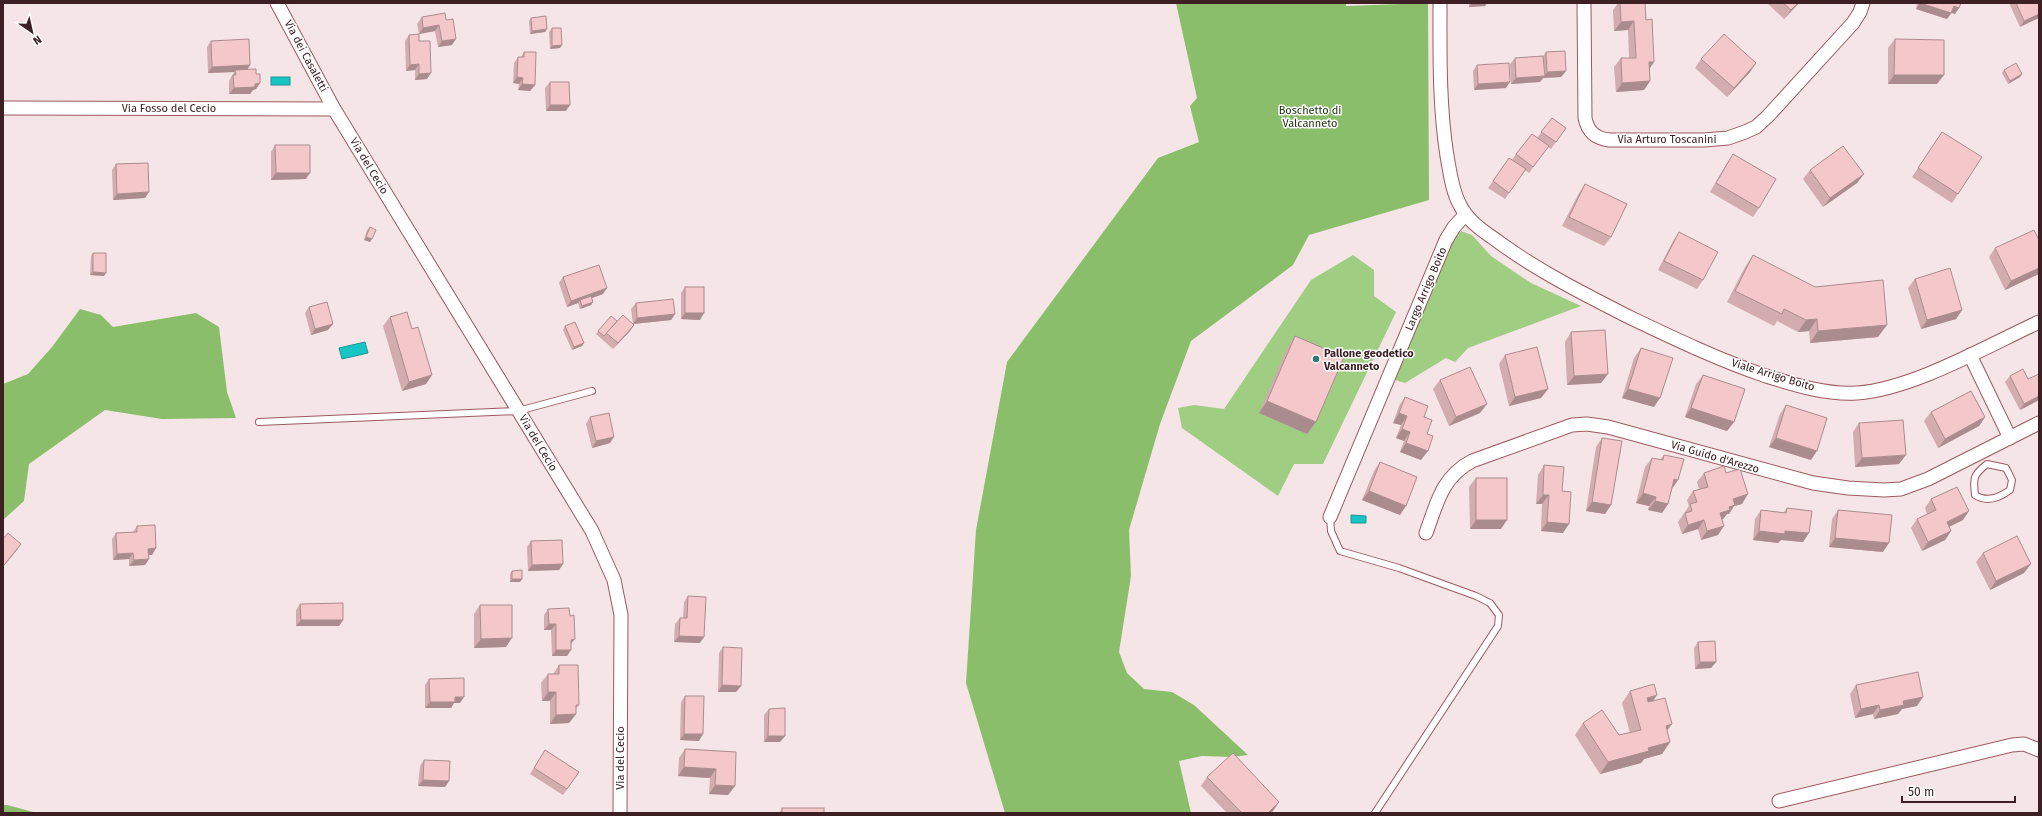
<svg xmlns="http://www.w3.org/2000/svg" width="2042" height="816" font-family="'Fira Sans',sans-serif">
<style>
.green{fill:#9fcd82}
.forest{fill:#8bbe6a}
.water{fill:#16c5c4;stroke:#219494}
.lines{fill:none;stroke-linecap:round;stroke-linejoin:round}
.service-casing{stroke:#9b5a60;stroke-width:8}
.minor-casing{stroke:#9b5a60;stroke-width:15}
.service{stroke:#fff;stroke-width:6}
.minor{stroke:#fff;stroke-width:13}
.wall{fill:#d2acaf}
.shaded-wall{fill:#ab8c8e}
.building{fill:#f4c8cb;stroke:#ab8c8e}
.poi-dot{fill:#2e7776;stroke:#fff;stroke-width:1.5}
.labels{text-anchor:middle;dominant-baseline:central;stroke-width:3;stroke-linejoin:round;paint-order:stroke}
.street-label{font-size:11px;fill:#3c2023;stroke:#fff}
.park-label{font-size:11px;fill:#213513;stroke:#fff}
.poi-label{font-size:11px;font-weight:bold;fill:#3c2023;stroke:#fff;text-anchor:start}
</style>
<rect width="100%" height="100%" fill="#f5e5e6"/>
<g class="green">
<polygon points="1461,231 1472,235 1491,256 1531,283 1581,306 1468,348 1455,362 1446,358 1405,383 1395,380 1452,242"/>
<polygon points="1353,255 1374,270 1374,296 1396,312 1323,464 1294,464 1278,496 1182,428 1178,408 1194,405 1224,409 1311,280"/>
</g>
<g class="forest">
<polygon points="1176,3 1346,3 1346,6 1428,3 1429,200 1309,235 1293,265 1191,341 1160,424 1129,530 1131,576 1119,652 1127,673 1144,689 1172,692 1194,705 1248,755 1233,757 1202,756 1179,761 1191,813 1005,813 966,683 976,530 1007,362 1158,158 1199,142 1190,106 1197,98"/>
<polygon points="80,309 101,315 113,327 196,313 219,327 227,392 236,418 162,419 105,410 29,464 24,501 3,520 3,384 28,374 52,347"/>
<polygon points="3,805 7,805 37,813 3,813"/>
</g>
<g class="water">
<rect x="271" y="77" width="19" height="8"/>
<polygon points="365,342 368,353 342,359 339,348"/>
<polygon points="1351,515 1366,516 1366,523 1351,523"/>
</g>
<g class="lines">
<g class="service-casing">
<g id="service">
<polyline points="259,422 518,411 592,391"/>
<path d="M1987,464L2006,468L2012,480L2010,490C1999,498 1987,503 1975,495C1973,478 1973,475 1987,464Z"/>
<polyline points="1330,517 1331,531 1340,551 1399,568 1476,596 1490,603 1499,615 1498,626 1375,813"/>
</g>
</g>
<g class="minor-casing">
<g id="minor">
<polyline points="277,3 334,109 592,531 614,580 621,615 620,813"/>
<path d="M1440,3C1440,54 1439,105 1447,156C1450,172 1452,191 1460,205C1468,222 1485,232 1500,243C1540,272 1584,294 1629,317C1673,338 1719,360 1766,376C1795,385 1826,395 1857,393C1913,389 1987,346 2039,322"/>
<path d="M1584,3L1585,118C1588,132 1595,138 1609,140H1704L1728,138L1745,132L1756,127L1768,116L1853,23L1860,12L1863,3"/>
<polyline points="3,108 334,109"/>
<polyline points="1970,355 2010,438"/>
<polyline points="1330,517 1446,240 1454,227 1465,215"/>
<path d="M1426,533C1437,503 1442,477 1472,461L1572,425L1587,424L1608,427L1813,483L1848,488L1884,490L1901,489L1928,479L2039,423"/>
<polyline points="1779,801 2012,745 2024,744 2039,750"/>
</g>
</g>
<use href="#service" class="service"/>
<use href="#minor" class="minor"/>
</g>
<g class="wall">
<polygon points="1469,3 1487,3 1485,6 1469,7"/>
<polygon points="1618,3 1645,3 1650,81 1644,90 1616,92 1614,67 1621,58 1629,58 1628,30 1614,31 1613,10"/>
<polygon points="1767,3 1799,3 1784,19"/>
<polygon points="1917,3 1961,3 1955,14 1952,13 1947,19 1916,9"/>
<polygon points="2009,3 2039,3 2020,27"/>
<polygon points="422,17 446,20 452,45 438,47 435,31 419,34 417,24"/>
<polygon points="531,18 547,29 545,32 530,34 529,21"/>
<polygon points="552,28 562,45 560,48 550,49 549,32"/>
<polygon points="409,35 419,41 427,79 415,80 415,70 406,71 405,41"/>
<polygon points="1895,39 1937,84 1888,84 1888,48"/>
<polygon points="211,41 250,65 247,70 256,74 260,83 256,89 253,90 250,94 229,94 229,81 234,72 208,73 207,47"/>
<polygon points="524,52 535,85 530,91 518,90 519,84 513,83 514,63 518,57 521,57"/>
<polygon points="1546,52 1566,71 1561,77 1543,78 1540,82 1511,84 1510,64 1515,58 1543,56"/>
<polygon points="1701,59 1756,63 1750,72 1727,97 1695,68"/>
<polygon points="1477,65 1506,88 1474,90 1473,71"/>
<polygon points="2004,70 2022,74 2020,77 2008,84 2002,73"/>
<polygon points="550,82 566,111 546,111 545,88"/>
<polygon points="1552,118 1566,128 1551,149 1548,147 1529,173 1525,170 1505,199 1488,188 1509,158 1512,160 1516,154 1537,138"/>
<polygon points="1942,132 1958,194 1952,203 1912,177"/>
<polygon points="275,145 306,179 271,180 271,152"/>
<polygon points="1733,154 1759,208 1753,217 1710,192 1727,163"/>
<polygon points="116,164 145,198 113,200 112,170"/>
<polygon points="1810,170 1864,174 1857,183 1823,207 1803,179"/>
<polygon points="1585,184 1611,237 1604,246 1562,226 1579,193"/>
<polygon points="370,227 370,242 364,240 367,230"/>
<polygon points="1679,232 1703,280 1697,289 1658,270 1673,241"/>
<polygon points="2039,240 2039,274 2005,290 1989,257 1995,248"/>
<polygon points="93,253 104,276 90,275 91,256"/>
<polygon points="1753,255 1878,337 1810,343 1809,331 1798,332 1777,321 1774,326 1727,302 1745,267"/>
<polygon points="563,277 603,294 592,298 593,302 591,305 580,309 578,303 567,307 559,283"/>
<polygon points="1915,279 1962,310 1956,319 1921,329 1908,288"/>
<polygon points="685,287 700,320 681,319 681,293"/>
<polygon points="636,303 675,314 671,320 633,324 634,325 630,331 613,349 596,334 598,331 617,321 633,324 631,309"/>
<polygon points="309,307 328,330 311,335 305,313"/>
<polygon points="390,317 412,329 432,375 426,384 402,391 383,326"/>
<polygon points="565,326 584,343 582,346 572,350 563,330"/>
<polygon points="1571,332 1601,383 1567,385 1565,342"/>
<polygon points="1295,336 1307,434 1259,413 1287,348"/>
<polygon points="1641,348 1654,407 1622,398 1634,358"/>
<polygon points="1505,355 1548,389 1541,398 1509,406 1499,364"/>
<polygon points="1703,375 1734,422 1727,431 1685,417 1696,384"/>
<polygon points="2010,376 2039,400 2020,410 2005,382"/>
<polygon points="1440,380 1480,413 1449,426 1433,389"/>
<polygon points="1405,397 1424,417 1427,434 1421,460 1400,452 1404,441 1396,438 1401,425 1393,423 1399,406"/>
<polygon points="1786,405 1811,460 1769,447 1780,414"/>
<polygon points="1931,412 1985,417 1979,426 1938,448 1924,421"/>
<polygon points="590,417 610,443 592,448 586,424"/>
<polygon points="1859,423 1899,464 1855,467 1853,432"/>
<polygon points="1602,438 1611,505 1605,514 1586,511 1596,447"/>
<polygon points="1664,455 1672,489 1668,504 1662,513 1648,510 1649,506 1636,503 1645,467 1652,458 1660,460"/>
<polygon points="1380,462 1400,515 1362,500 1374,471"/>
<polygon points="1544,465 1562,491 1563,533 1541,531 1542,504 1536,504 1538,475"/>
<polygon points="1704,473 1726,473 1742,504 1734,506 1729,514 1727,514 1723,519 1722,520 1718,535 1701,540 1698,529 1682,534 1678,522 1689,506 1687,500 1693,491 1699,489 1697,482"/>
<polygon points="1476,478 1501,529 1470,529 1469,487"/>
<polygon points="1931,499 1963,520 1949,526 1951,531 1945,540 1922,551 1911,528 1917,519 1927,514 1925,508"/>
<polygon points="1787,508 1803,542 1781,540 1778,543 1753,540 1755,519 1761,510 1783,513"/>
<polygon points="1838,510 1883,552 1829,547 1832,519"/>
<polygon points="137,526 156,548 152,555 149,555 149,559 145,565 129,566 129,559 113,560 112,539 116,533 133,532"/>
<polygon points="531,541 563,564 559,570 528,571 527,547"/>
<polygon points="1983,553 2024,573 1990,590 1976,562"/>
<polygon points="512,571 522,579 520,582 510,582 510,574"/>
<polygon points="688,596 700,643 674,642 675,624 680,618 683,618 684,602"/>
<polygon points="300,604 343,620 339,626 296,626 296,610"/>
<polygon points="480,605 506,647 474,648 474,614"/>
<polygon points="548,609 571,644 567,656 552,656 551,630 544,630 544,615"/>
<polygon points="1698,642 1716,662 1711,668 1695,669 1694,648"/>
<polygon points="723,647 741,686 736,692 718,692 719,653"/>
<polygon points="559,665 579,705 576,709 576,714 569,723 550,724 550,701 542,701 541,683 548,674 553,674"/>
<polygon points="429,679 460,703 454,703 451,708 425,708 425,685"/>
<polygon points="1856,685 1917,706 1902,709 1898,714 1874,719 1873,714 1855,718 1850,694"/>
<polygon points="1630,691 1653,701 1667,731 1670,742 1662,754 1644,759 1641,763 1600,774 1575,735 1583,723 1619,735 1630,733 1622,703"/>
<polygon points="685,696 699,741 680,740 681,702"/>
<polygon points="769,709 785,736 780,742 764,742 764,715"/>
<polygon points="685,749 736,752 735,786 728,795 709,794 710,778 678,776 679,758"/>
<polygon points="545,750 579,772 563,795 530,774"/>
<polygon points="424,760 449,781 445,787 418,786 420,766"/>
<polygon points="1207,777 1279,802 1271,813 1227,813 1201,786"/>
<polygon points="782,808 824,813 779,813"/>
</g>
<g class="shaded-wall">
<polygon points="1472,3 1487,3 1485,6 1469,7"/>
<polygon points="1798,3 1799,3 1784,19 1791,10"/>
<polygon points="1920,3 1951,13 1947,19 1916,9"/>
<polygon points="1954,6 1959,8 1955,14 1949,12"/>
<polygon points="2039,14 2039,18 2020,27 2024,21"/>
<polygon points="1634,21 1628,30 1614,31 1621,22"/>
<polygon points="439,25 435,31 419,34 423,28"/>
<polygon points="547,29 545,32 530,34 532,31"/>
<polygon points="456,39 452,45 438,47 442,41"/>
<polygon points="562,45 560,48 550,49 552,46"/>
<polygon points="1649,62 1654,62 1648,71"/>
<polygon points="1756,63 1750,72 1727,97 1734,88"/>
<polygon points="419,64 415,70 406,71 410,65"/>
<polygon points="250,65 246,72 235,70 234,72 208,73 212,67"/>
<polygon points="1566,71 1561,77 1543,78 1540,82 1511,84 1516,78 1544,76 1547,72"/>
<polygon points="431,73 427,79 415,80 419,74"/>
<polygon points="2022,74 2020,77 2008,84 2010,81"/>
<polygon points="1894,75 1944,75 1937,84 1888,84"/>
<polygon points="517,77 523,78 519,84 513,83"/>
<polygon points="1650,81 1644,90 1616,92 1622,83"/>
<polygon points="1510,82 1506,88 1474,90 1478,84"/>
<polygon points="260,83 256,89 253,90 250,94 229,94 234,88 255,84"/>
<polygon points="522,84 535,85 530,91 518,90"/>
<polygon points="550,105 570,105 566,111 546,111"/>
<polygon points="276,173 310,173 306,179 271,180"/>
<polygon points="1864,174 1857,183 1823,207 1830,198"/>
<polygon points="149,192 145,198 113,200 117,194"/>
<polygon points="366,237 372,239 370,242 364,240"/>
<polygon points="2039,268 2039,274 2005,290 2011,281"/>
<polygon points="93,272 106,273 104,276 90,275"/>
<polygon points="607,288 603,294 581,302 580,300 578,303 567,307 571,301"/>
<polygon points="593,302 591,305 580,309 582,306"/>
<polygon points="1962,310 1956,319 1921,329 1927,320"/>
<polygon points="685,313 704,313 700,320 681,319"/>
<polygon points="675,314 671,320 633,324 637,318"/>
<polygon points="1817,319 1809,331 1798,332 1806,320"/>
<polygon points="333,324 328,330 311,335 315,329"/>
<polygon points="634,325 630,331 613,349 618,343"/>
<polygon points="1887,325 1878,337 1810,343 1818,331"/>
<polygon points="584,343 582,346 572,350 574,347"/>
<polygon points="1608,374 1601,383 1567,385 1574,376"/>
<polygon points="432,375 426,384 402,391 409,382"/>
<polygon points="1548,389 1541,398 1509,406 1515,397"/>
<polygon points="1628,389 1660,398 1654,407 1622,398"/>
<polygon points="2039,396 2039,400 2020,410 2024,404"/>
<polygon points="1267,401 1316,422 1307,434 1259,413"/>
<polygon points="1487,404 1480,413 1449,426 1456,417"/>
<polygon points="1691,408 1734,422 1727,431 1685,417"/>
<polygon points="1399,413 1407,416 1401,425 1393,423"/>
<polygon points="1985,417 1979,426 1938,448 1945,439"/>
<polygon points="1402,429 1410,432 1404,441 1396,438"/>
<polygon points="614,437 610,443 592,448 596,441"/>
<polygon points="1776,438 1817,451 1811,460 1769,447"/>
<polygon points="1406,443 1428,451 1421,460 1400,452"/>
<polygon points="1906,455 1899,464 1855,467 1862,458"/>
<polygon points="1674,479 1678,480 1672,489"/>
<polygon points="1369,491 1406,506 1400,515 1362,500"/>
<polygon points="1643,493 1656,497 1649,506 1636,503"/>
<polygon points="1748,494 1742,504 1734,506 1729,514 1727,514 1723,519 1714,522 1720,513 1733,499"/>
<polygon points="1543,495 1549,495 1542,504 1536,504"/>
<polygon points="1655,501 1668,504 1662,513 1648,510"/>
<polygon points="1592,502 1611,505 1605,514 1586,511"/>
<polygon points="1969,511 1963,520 1941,531 1947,522"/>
<polygon points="1476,520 1507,520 1501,529 1470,529"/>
<polygon points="1704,520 1698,529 1682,534 1688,525"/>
<polygon points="1547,522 1569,524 1563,533 1541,531"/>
<polygon points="1724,526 1718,535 1701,540 1707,531"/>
<polygon points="1759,531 1785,531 1809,533 1803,542 1781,540 1778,543 1753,540"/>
<polygon points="1951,531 1945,540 1922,551 1928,542"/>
<polygon points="1835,538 1889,543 1883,552 1829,547"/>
<polygon points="21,544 17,550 3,567 4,565"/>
<polygon points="156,548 152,555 144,555 148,549"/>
<polygon points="133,553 129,559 113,560 117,554"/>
<polygon points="149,559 145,565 129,566 134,560"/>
<polygon points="563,564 559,570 528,571 532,565"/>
<polygon points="2031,564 2024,573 1990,590 1996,581"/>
<polygon points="512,579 522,579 520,582 510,582"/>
<polygon points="301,620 343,620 339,626 296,626"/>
<polygon points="549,624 556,624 551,630 544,630"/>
<polygon points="679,636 704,637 700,643 674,642"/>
<polygon points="512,638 506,647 474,648 481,639"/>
<polygon points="575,639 570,645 571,640"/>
<polygon points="556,650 571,650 567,656 552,656"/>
<polygon points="1700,662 1716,662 1711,668 1695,669"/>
<polygon points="722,685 741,686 736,692 718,692"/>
<polygon points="548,692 556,692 550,701 542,701"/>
<polygon points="1657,695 1649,707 1647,698"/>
<polygon points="455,697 464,697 460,703 454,703 451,708 425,708 430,702"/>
<polygon points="1923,697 1917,706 1902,709 1898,714 1874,719 1880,710 1903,701"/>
<polygon points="1879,705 1873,714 1855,718 1861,709"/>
<polygon points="576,714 569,723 550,724 556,715"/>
<polygon points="1672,724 1663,736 1666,726"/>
<polygon points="684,734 703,734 699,741 680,740"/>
<polygon points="768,736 785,736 780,742 764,742"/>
<polygon points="1670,742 1662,754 1644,759 1641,763 1600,774 1608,762 1648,748"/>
<polygon points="684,767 716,769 710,778 678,776"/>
<polygon points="423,780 449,781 445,787 418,786"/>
<polygon points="715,785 735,786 728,795 709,794"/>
<polygon points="1279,802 1273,811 1271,813 1268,813"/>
</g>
<g class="building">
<polygon points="1620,3 1645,3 1646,20 1652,19 1654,62 1649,62 1650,81 1622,83 1621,58 1636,58 1634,21 1621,22"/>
<polygon points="1783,3 1798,3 1791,10"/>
<polygon points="1920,3 1961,3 1959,8 1954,6 1951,13"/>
<polygon points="2016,3 2039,3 2039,14 2024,21"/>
<polygon points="445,13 446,20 453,19 456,39 442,41 439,25 423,28 422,17"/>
<polygon points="546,16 547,29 532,31 531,18"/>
<polygon points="552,28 561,28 562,45 552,46"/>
<polygon points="419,34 419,41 430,41 431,73 419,74 419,64 410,65 409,35"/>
<polygon points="1724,34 1756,63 1734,88 1701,59"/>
<polygon points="249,39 250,65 212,67 211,41"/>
<polygon points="1895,39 1944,40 1944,75 1894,75"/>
<polygon points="1565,51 1566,71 1547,72 1546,52"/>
<polygon points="524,52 536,52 535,85 522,84 523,78 517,77 518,57 524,57"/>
<polygon points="1543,56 1545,76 1516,78 1515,58"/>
<polygon points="1509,63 1510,82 1478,84 1477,65"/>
<polygon points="2016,63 2022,74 2010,81 2004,70"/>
<polygon points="256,69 256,74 260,74 260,83 255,84 255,87 234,88 233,75 236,75 235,70"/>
<polygon points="550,82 569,82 570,105 550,105"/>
<polygon points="1552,118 1566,128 1556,142 1541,132"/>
<polygon points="1942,132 1982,157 1958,194 1918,168"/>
<polygon points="1532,134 1549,146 1533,167 1516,154"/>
<polygon points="275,145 310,145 310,173 276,173"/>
<polygon points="1843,146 1864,174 1830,198 1810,170"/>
<polygon points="1733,154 1776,179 1759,208 1716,183"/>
<polygon points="1509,158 1526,169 1509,193 1493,181"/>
<polygon points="148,163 149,192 117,194 116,164"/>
<polygon points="1585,184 1627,204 1611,237 1569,217"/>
<polygon points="370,227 376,230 372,239 366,237"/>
<polygon points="2034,230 2039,240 2039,268 2011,281 1995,248"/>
<polygon points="1679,232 1718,252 1703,280 1664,261"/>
<polygon points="93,253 106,253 106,273 93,272"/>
<polygon points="1753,255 1815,287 1883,280 1887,325 1818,331 1817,319 1806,320 1784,309 1782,314 1735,291"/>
<polygon points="599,265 607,288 571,301 563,277"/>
<polygon points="1950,268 1962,310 1927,320 1915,279"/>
<rect x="685" y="287" width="19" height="26"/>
<polygon points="591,296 593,302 582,306 580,300"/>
<polygon points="673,299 675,314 637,318 636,303"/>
<polygon points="327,302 333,324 315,329 309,307"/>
<polygon points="407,312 412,329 418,327 432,375 409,382 390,317"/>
<polygon points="623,315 634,325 618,343 606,333"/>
<polygon points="611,316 617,321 604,336 598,331"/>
<polygon points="575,322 584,343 574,347 565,326"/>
<polygon points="1605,330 1608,374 1574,376 1571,332"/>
<polygon points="1295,336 1344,357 1316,422 1267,401"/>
<polygon points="1537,347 1548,389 1515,397 1505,355"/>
<polygon points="1641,348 1673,358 1660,398 1628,389"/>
<polygon points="1470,367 1487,404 1456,417 1440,380"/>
<polygon points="2023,369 2028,379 2039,374 2039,396 2024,404 2010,376"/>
<polygon points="1703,375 1745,389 1734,422 1691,408"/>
<polygon points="1971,391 1985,417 1945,439 1931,412"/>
<polygon points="1405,397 1428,406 1424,417 1432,420 1427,434 1433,436 1428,451 1406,443 1410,432 1402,429 1407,416 1399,413"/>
<polygon points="1786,405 1827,418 1817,451 1776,438"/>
<polygon points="609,413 614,437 596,441 590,417"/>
<polygon points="1903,420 1906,455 1862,458 1859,423"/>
<polygon points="1602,438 1622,441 1611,505 1592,502"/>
<polygon points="1664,455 1684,459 1678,480 1674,479 1668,504 1655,501 1656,497 1643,493 1652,458 1663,460"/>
<polygon points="1380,462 1417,477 1406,506 1369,491"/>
<polygon points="1544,465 1564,467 1562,491 1571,492 1569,524 1547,522 1549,495 1543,495"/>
<polygon points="1724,466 1726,473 1740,469 1748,494 1733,499 1735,505 1729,507 1730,510 1720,513 1724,526 1707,531 1704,520 1688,525 1685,513 1692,511 1690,504 1697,502 1693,491 1708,487 1704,473"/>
<rect x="1476" y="478" width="31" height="42"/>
<polygon points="1957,487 1969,511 1947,522 1951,531 1928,542 1917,519 1936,510 1931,499"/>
<polygon points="1787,508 1812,511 1809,533 1785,531 1785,534 1759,531 1761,510 1786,513"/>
<polygon points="1838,510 1892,515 1889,543 1835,538"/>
<polygon points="155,525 156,548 148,549 149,559 134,560 133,553 117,554 116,533 137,532 137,526"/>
<polygon points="8,533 21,544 4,565 3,564 3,539"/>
<polygon points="2017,536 2031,564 1996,581 1983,553"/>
<polygon points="562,540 563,564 532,565 531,541"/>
<polygon points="522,570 522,579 512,579 512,571"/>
<polygon points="688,596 706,597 704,637 679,636 680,618 687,618"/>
<polygon points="343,603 343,620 301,620 300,604"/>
<polygon points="480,605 512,605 512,638 481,639"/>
<polygon points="569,608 570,616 574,615 575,639 571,640 571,650 556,650 556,624 549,624 548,609"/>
<polygon points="1715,641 1716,662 1700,662 1698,642"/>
<polygon points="723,647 742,648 741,686 722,685"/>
<polygon points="559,665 578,665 579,705 576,705 576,714 556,715 556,692 548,692 548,674 559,674"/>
<polygon points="1918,672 1923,697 1903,701 1904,705 1880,710 1879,705 1861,709 1856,685"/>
<polygon points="464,678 464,697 455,697 455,702 430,702 429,679"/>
<polygon points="1654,684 1657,695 1647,698 1648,702 1665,698 1672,724 1666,726 1670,742 1648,748 1649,751 1608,762 1583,723 1602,710 1619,735 1641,730 1630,691"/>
<polygon points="685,696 704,696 703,734 684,734"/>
<polygon points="785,708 785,736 768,736 769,709"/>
<polygon points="685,749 736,752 735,786 715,785 716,769 684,767"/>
<polygon points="545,750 579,772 567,789 534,768"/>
<polygon points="1233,753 1279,802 1268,813 1242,813 1207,777"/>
<polygon points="424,760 450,761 449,781 423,780"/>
<rect x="782" y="808" width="42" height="5"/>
</g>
<circle class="poi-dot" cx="1316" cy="359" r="4"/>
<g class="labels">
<g class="street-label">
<text transform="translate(306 56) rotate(62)">Via dei Casaletti</text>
<text x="169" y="108">Via Fosso del Cecio</text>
<text x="1667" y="139">Via Arturo Toscanini</text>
<text transform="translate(369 166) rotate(59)">Via del Cecio</text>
<text transform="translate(1426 289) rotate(-67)">Largo Arrigo Boito</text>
<text transform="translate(1773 375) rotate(17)">Viale Arrigo Boito</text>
<text transform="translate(538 443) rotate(59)">Via del Cecio</text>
<text transform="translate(1715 457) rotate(16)">Via Guido d'Arezzo</text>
<text transform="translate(620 758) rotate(-90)">Via del Cecio</text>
</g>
<g class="park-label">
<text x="1310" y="110">Boschetto di<tspan x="1310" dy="13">Valcanneto</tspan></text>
</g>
<g class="poi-label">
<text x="1324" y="353">Pallone geodetico<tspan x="1324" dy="13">Valcanneto</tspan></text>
</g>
</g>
<rect width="2042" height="816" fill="none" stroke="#3c2023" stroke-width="8"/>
<g transform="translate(32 32) rotate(146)" stroke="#ffffff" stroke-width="3" paint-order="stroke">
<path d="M0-3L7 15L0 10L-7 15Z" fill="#3c2023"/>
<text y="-6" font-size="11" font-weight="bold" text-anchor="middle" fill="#3c2023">N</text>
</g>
<path d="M1902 796v6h113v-6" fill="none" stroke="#3c2023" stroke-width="2"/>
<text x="1908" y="796" font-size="12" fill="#3c2023" stroke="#ffffff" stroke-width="3" paint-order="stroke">50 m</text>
</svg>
